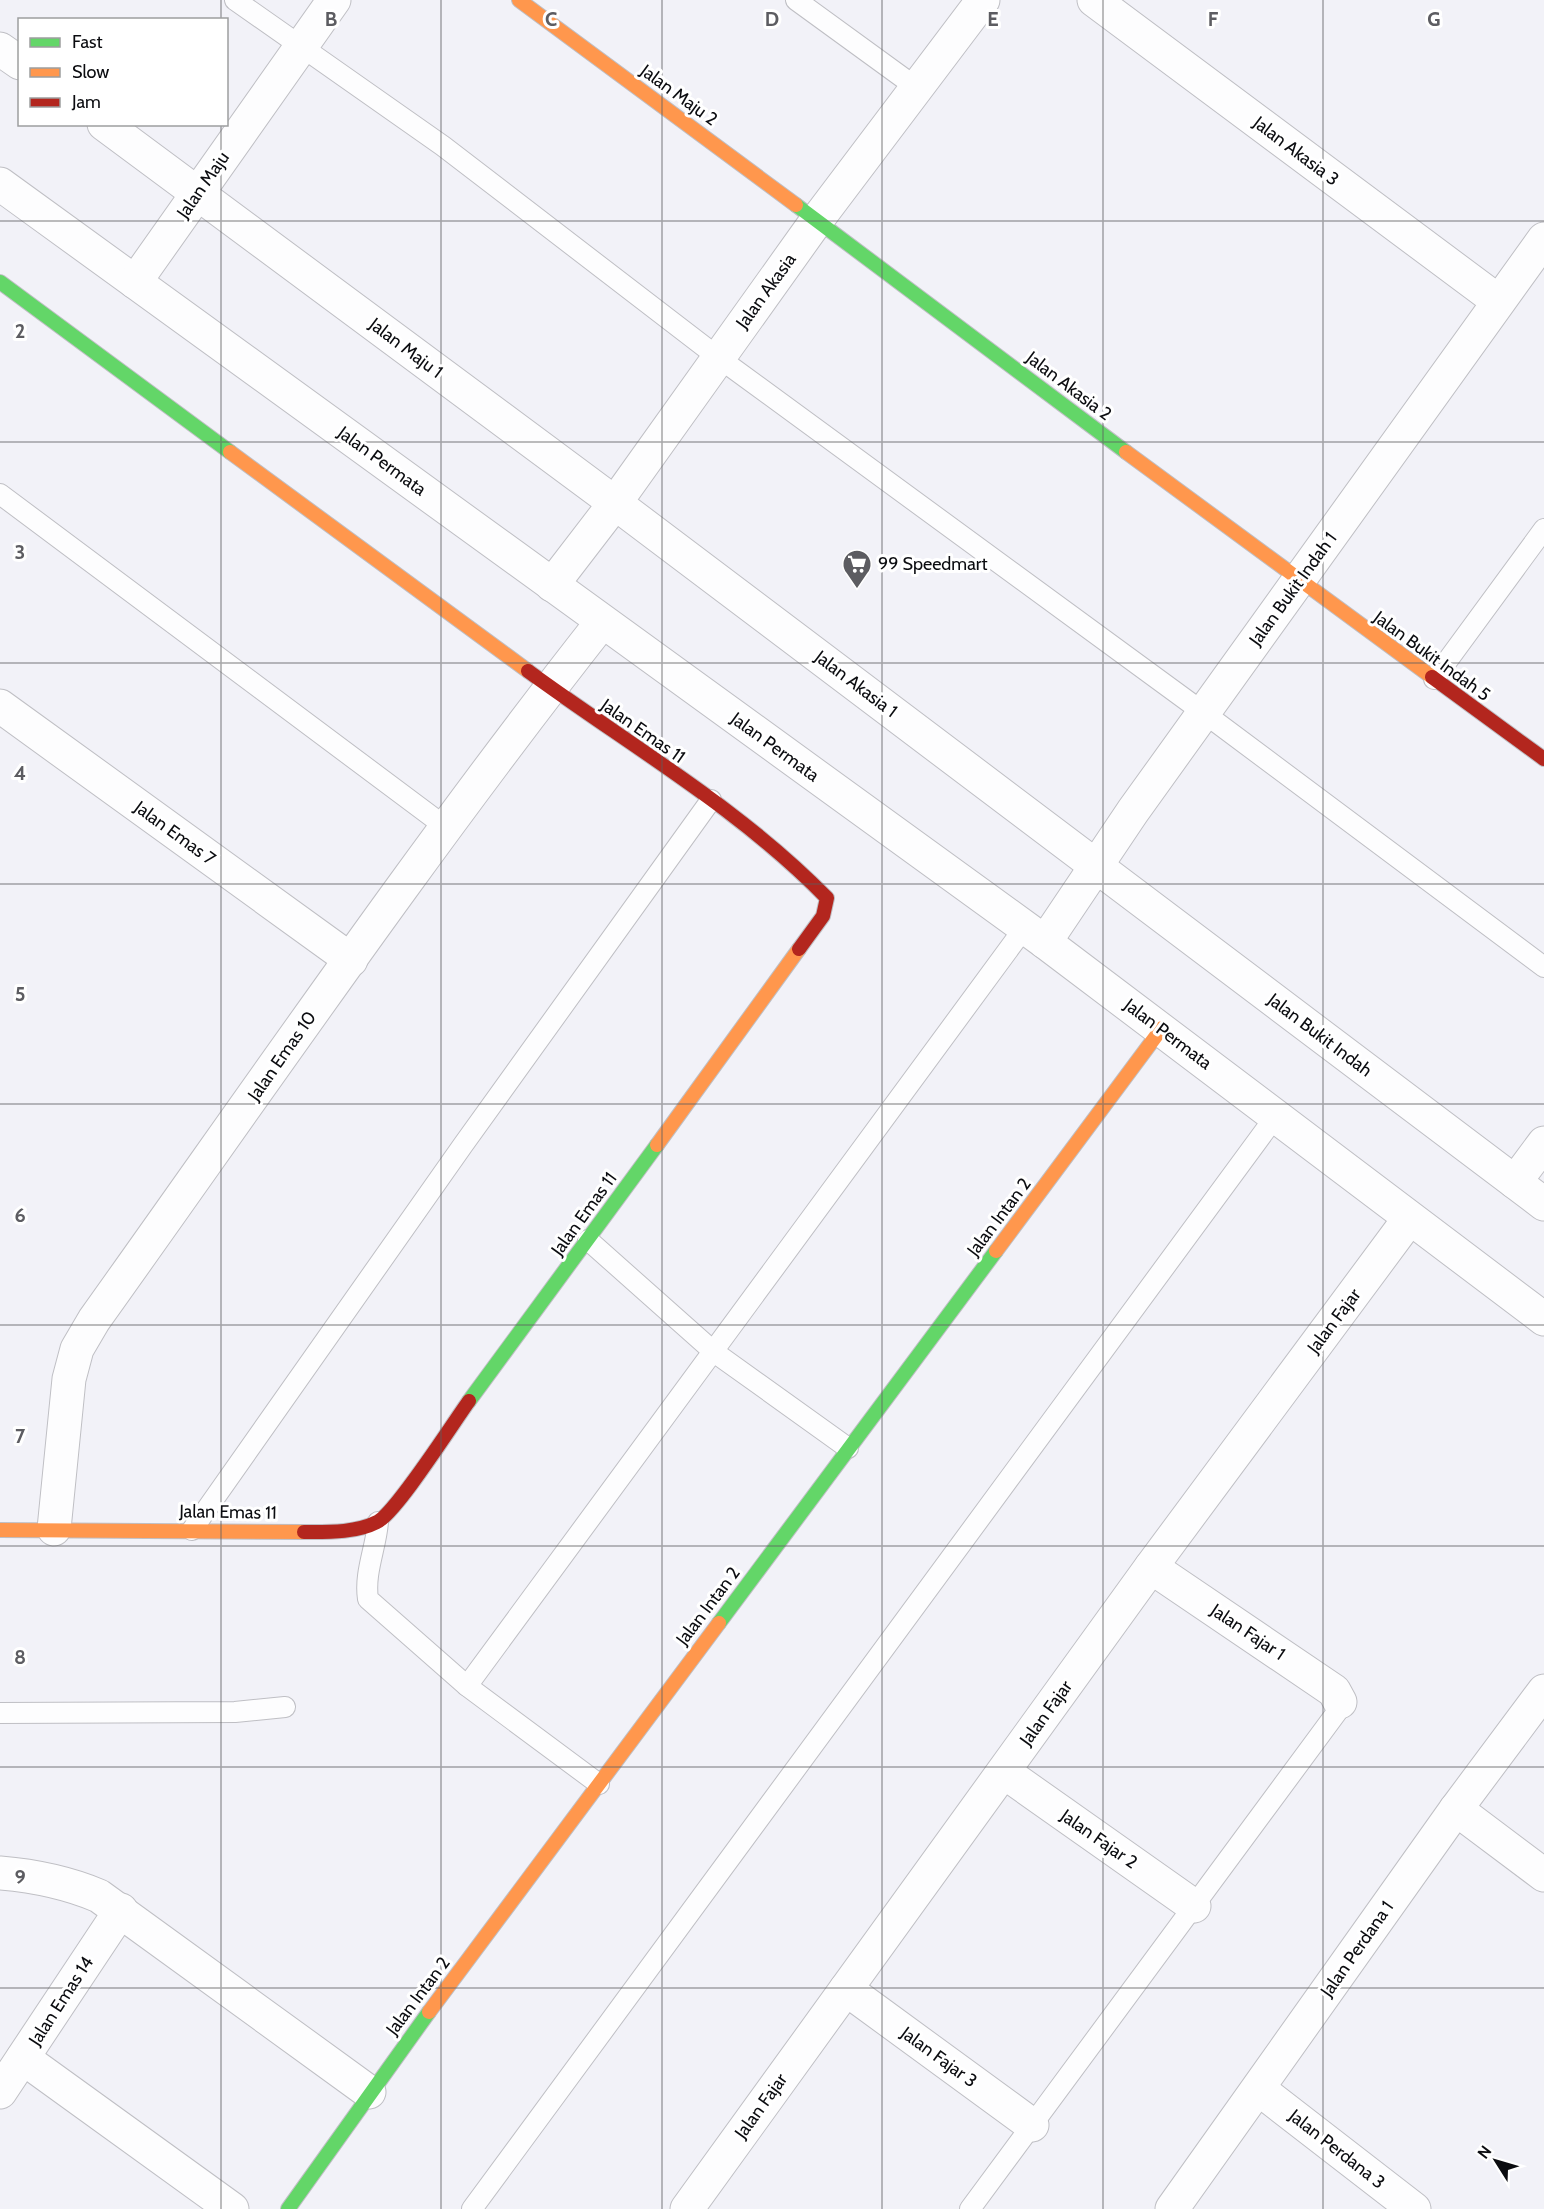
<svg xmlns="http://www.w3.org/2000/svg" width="1544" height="2209" font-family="Cabin,sans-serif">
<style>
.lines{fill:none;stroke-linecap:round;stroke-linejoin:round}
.lane-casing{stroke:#bfbfc4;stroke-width:22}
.street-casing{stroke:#bfbfc4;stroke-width:35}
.fast-casing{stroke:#bfbfc4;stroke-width:16}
.slow-casing{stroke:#bfbfc4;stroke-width:16}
.jam-casing{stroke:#bfbfc4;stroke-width:16}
.lane{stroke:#fdfdfe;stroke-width:20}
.street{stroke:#fdfdfe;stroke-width:33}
.fast{stroke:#63d668;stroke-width:14}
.slow{stroke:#ff974d;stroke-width:14}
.jam{stroke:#b3261e;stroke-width:14}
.grid{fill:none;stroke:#5c5c61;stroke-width:1.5;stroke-opacity:0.55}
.labels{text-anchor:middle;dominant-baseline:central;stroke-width:6;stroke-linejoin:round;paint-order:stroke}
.street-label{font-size:18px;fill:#0b0c10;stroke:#fff}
.poi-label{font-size:18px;fill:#0b0c10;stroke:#fff;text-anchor:start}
.grid-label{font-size:20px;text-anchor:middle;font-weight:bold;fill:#5c5c61;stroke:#fff;stroke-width:6;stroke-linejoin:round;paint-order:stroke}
</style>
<rect width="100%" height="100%" fill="#f2f2f8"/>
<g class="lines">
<g class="lane-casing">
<g id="lane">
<polyline points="235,0 443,146 719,358 1204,713 1544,967"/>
<polyline points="796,0 917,88"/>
<polyline points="0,494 447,828"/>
<polyline points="1434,679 1544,529"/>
<polyline points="588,1240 714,1352 848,1448"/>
<path d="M378,1522C376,1548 364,1573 368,1599L467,1686L599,1784"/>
<polyline points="192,1530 463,1145 711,800"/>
<polyline points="467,1686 1025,927"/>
<polyline points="0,1713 235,1712 285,1707"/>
<polyline points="472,2209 1275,1117"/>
<polyline points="970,2209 1337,1712 1340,1702"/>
</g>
</g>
<g class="street-casing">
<g id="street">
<polyline points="1094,0 1498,301"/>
<polyline points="0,49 20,63"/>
<polyline points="104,124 615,503 1544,1204"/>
<polyline points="0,184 1045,942 1544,1319"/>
<polyline points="135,282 334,0"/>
<polyline points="552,585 615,503 817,220 983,0"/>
<polyline points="0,706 351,960"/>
<polyline points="1045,942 1133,811 1544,239"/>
<polyline points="1515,1182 1544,1143"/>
<path d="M54,1529L69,1379L77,1349L94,1320C261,1086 424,848 602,622"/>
<polyline points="1151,1567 1334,1691 1340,1702"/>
<polyline points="1004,1772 1194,1906"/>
<polyline points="1456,1809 1544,1875"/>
<path d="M0,1873C36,1876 66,1882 99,1896L369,2092"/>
<polyline points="846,1989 1032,2125"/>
<polyline points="23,2058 232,2209"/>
<polyline points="1259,2089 1414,2209"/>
<polyline points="0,2092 121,1910"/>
<polyline points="687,2209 1151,1567 1409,1219"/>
<polyline points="1172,2209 1456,1809 1544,1691"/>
</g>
</g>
<g class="fast-casing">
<g id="fast">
<polyline points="796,205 1126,452"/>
<polyline points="0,282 230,452"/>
<polyline points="469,1401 657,1145"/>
<polyline points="719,1623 996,1251"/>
<polyline points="288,2209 429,2012"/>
</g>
</g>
<g class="slow-casing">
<g id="slow">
<polyline points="519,0 796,205"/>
<polyline points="230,452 528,671"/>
<polyline points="1126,452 1432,677"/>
<polyline points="657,1145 799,949"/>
<polyline points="996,1251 1162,1028"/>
<polyline points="0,1530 304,1532"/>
<polyline points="429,2012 719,1623"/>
</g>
</g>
<g class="jam-casing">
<g id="jam">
<path d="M528,671C629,745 738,807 827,898L823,916L799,949"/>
<polyline points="1432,677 1544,759"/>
<path d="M304,1532C327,1532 356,1533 377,1522C396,1513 453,1423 469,1401"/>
</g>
</g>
<use href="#lane" class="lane"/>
<use href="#street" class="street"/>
<use href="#fast" class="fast"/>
<use href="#slow" class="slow"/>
<use href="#jam" class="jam"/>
</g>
<path class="grid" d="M221,0V20M441,0V2209M662,0V2209M882,0V2209M1103,0V2209M1323,0V2209M221,124V2209M0,221H1544M0,442H1544M0,663H1544M0,884H1544M0,1104H1544M0,1325H1544M0,1546H1544M0,1767H1544M0,1988H1544"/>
<defs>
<g id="supermarket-pin" transform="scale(1.5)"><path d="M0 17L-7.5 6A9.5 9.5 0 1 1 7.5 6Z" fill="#5c5c61" stroke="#fff"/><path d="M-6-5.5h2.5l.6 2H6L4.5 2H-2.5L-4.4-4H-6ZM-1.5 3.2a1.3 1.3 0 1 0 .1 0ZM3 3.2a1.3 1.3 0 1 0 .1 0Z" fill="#fff"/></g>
</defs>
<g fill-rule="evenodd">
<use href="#supermarket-pin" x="857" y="564"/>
</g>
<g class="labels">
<g class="street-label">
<text transform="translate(679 95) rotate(36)">Jalan Maju 2</text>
<text transform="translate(1296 151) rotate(37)">Jalan Akasia 3</text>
<text transform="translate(203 185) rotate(-55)">Jalan Maju</text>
<text transform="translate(766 291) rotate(-54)">Jalan Akasia</text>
<text transform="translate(406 348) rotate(37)">Jalan Maju 1</text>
<text transform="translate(1069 386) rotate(37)">Jalan Akasia 2</text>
<text transform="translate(382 461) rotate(36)">Jalan Permata</text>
<text transform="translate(1293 589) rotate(-54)">Jalan Bukit Indah 1</text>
<text transform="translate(1432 656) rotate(36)">Jalan Bukit Indah 5</text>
<text transform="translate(856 684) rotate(37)">Jalan Akasia 1</text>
<text transform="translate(643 731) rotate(35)">Jalan Emas 11</text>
<text transform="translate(775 747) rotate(36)">Jalan Permata</text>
<text transform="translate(175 833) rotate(36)">Jalan Emas 7</text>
<text transform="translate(1168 1034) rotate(37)">Jalan Permata</text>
<text transform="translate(1320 1035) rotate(37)">Jalan Bukit Indah</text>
<text transform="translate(282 1056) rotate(-55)">Jalan Emas 10</text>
<text transform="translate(584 1214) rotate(-54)">Jalan Emas 11</text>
<text transform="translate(999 1217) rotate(-53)">Jalan Intan 2</text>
<text transform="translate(1334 1321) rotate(-53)">Jalan Fajar</text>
<text transform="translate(228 1512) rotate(1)">Jalan Emas 11</text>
<text transform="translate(708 1606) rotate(-53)">Jalan Intan 2</text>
<text transform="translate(1248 1632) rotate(34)">Jalan Fajar 1</text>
<text transform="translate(1046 1713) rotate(-54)">Jalan Fajar</text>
<text transform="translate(1099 1839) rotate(35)">Jalan Fajar 2</text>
<text transform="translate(1357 1949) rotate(-55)">Jalan Perdana 1</text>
<text transform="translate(418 1996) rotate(-53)">Jalan Intan 2</text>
<text transform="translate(61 2001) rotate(-57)">Jalan Emas 14</text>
<text transform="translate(939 2057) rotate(36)">Jalan Fajar 3</text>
<text transform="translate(761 2106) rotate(-54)">Jalan Fajar</text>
<text transform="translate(1337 2149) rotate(38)">Jalan Perdana 3</text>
</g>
<g class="poi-label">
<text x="878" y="564">99 Speedmart</text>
</g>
</g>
<g class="grid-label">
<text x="331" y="26">B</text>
<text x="551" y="26">C</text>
<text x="772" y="26">D</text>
<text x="993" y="26">E</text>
<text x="1213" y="26">F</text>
<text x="1434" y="26">G</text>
<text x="20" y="338">2</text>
<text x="20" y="559">3</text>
<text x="20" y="780">4</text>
<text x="20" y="1001">5</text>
<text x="20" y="1222">6</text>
<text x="20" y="1443">7</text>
<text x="20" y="1664">8</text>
<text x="20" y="1884">9</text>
</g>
<rect x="18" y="18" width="210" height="108" fill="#ffffff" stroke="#9d9e9f" stroke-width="1.5"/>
<rect x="30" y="38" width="30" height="9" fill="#63d668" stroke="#9d9e9f" stroke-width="1.5"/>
<text x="72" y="48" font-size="18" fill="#0b0c10">Fast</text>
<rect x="30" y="68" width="30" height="9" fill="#ff974d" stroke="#9d9e9f" stroke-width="1.5"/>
<text x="72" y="78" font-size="18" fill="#0b0c10">Slow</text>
<rect x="30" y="98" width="30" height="9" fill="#b3261e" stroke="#9d9e9f" stroke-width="1.5"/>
<text x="72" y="108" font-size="18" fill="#0b0c10">Jam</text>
<g transform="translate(1496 2161) rotate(307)" stroke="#ffffff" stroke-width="4.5" paint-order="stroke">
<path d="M0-4.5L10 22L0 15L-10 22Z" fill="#0b0c10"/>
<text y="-9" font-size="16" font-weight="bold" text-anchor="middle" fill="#0b0c10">N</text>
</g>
</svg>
